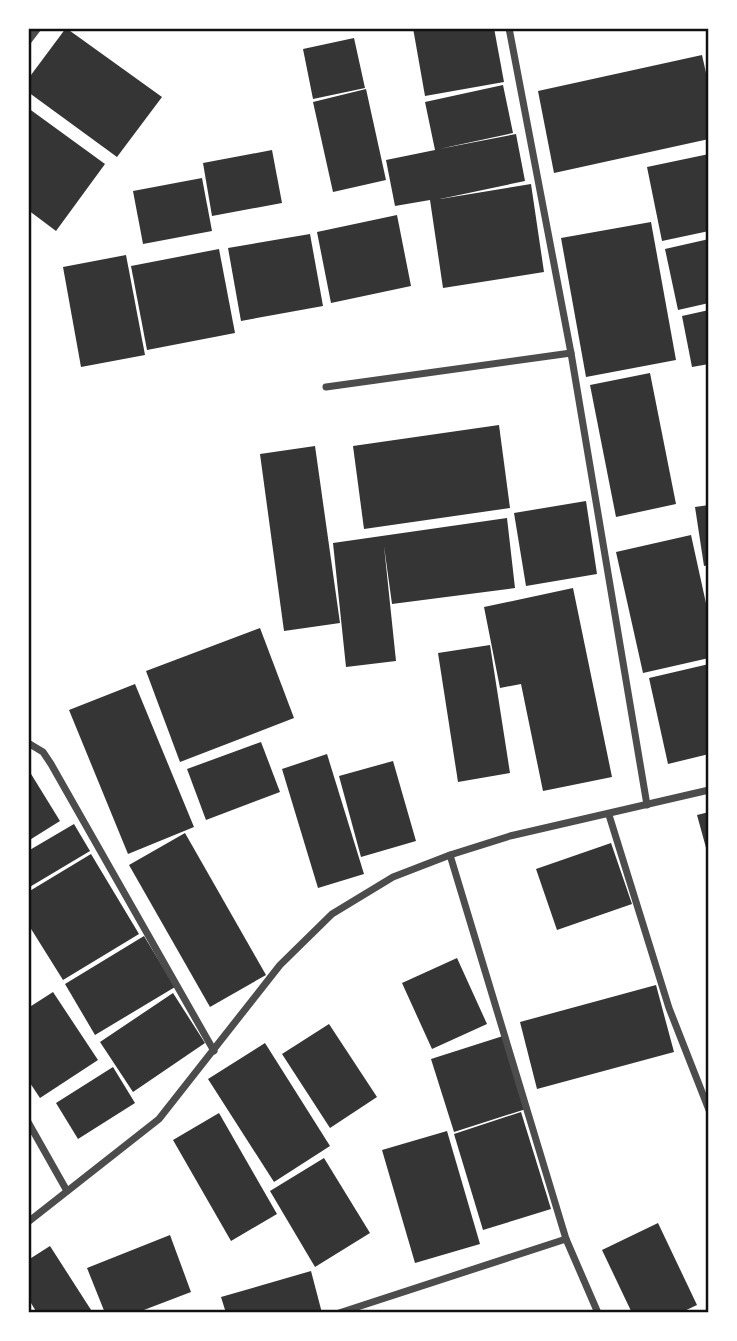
<svg xmlns="http://www.w3.org/2000/svg" width="737" height="1341" font-family="'Alegreya Sans',sans-serif">
<style>
.building{fill:#353535}
.lines{fill:none;stroke-linecap:round;stroke-linejoin:round}
.minor{stroke:#4c4c4c;stroke-width:7}
.neatline{fill:none;stroke:#111;stroke-width:2.5}
</style>
<rect width="100%" height="100%" fill="#fff"/>
<g class="building">
<polygon points="66,28 162,97 117,157 28,92 28,79"/>
<polygon points="413,28 494,28 504,82 425,96"/>
<polygon points="354,38 365,88 313,99 303,49"/>
<polygon points="702,55 709,86 709,139 554,173 538,91"/>
<polygon points="503,85 513,133 439,149 516,134 525,181 440,199 531,184 544,272 443,288 430,200 395,206 386,160 435,150 425,102"/>
<polygon points="366,89 386,180 333,192 313,102"/>
<polygon points="28,108 105,164 56,231 28,210"/>
<polygon points="272,150 282,203 212,216 203,163"/>
<polygon points="709,154 709,231 662,241 647,167"/>
<polygon points="202,178 212,231 143,244 133,191"/>
<polygon points="397,215 411,286 331,303 317,232"/>
<polygon points="651,222 676,360 586,377 561,238"/>
<polygon points="310,234 323,306 241,321 228,248"/>
<polygon points="709,239 709,303 678,310 665,249"/>
<polygon points="219,249 235,333 147,350 131,266"/>
<polygon points="126,255 145,355 81,367 63,267"/>
<polygon points="709,310 709,364 692,367 682,316"/>
<polygon points="650,373 676,504 616,517 590,385"/>
<polygon points="499,425 510,508 364,529 353,446"/>
<polygon points="315,446 340,623 284,631 260,454"/>
<polygon points="586,501 597,574 526,586 514,513"/>
<polygon points="709,505 709,565 704,566 695,507"/>
<polygon points="507,518 515,588 392,604 384,546 396,661 346,667 333,543"/>
<polygon points="691,535 709,617 709,658 643,673 616,552"/>
<polygon points="573,588 612,777 543,791 521,684 500,688 484,607"/>
<polygon points="260,628 294,718 180,762 146,671"/>
<polygon points="490,645 510,773 458,782 438,653"/>
<polygon points="709,664 709,754 668,764 649,678"/>
<polygon points="135,684 194,827 128,854 69,710"/>
<polygon points="261,742 280,792 206,820 187,769"/>
<polygon points="327,754 364,874 318,888 282,769"/>
<polygon points="393,761 416,841 361,857 339,776"/>
<polygon points="28,769 60,821 28,841"/>
<polygon points="709,812 709,855 708,855 697,815"/>
<polygon points="74,824 90,851 28,888 28,851"/>
<polygon points="185,833 266,975 210,1007 129,865"/>
<polygon points="611,843 632,904 557,930 536,869"/>
<polygon points="91,854 139,934 63,980 28,924 28,892"/>
<polygon points="144,936 175,987 95,1035 65,984"/>
<polygon points="457,958 487,1024 432,1049 402,983"/>
<polygon points="656,985 674,1052 537,1089 520,1022"/>
<polygon points="53,992 98,1060 40,1098 28,1080 28,1008"/>
<polygon points="173,993 205,1043 133,1092 100,1042"/>
<polygon points="329,1024 377,1097 330,1128 282,1054"/>
<polygon points="503,1036 526,1109 454,1132 431,1059"/>
<polygon points="265,1043 330,1146 274,1182 208,1079"/>
<polygon points="113,1067 135,1103 78,1139 56,1103"/>
<polygon points="521,1112 551,1209 483,1230 454,1134"/>
<polygon points="219,1113 277,1214 231,1241 173,1140"/>
<polygon points="447,1131 480,1244 415,1263 382,1150"/>
<polygon points="324,1158 370,1233 315,1267 270,1191"/>
<polygon points="658,1223 697,1305 680,1313 632,1313 602,1250"/>
<polygon points="170,1235 191,1292 136,1313 105,1313 87,1268"/>
<polygon points="50,1246 93,1313 37,1313 28,1298 28,1260"/>
<polygon points="311,1271 322,1313 226,1313 221,1297"/>
</g>
<g class="lines">
<g class="minor">
<polyline points="509,28 571,353 647,805"/>
<polyline points="28,41 38,28"/>
<polyline points="326,387 571,353"/>
<polyline points="28,743 43,752 51,764 214,1051"/>
<polyline points="609,815 669,1008 709,1110"/>
<polyline points="450,855 566,1239 598,1313"/>
<polyline points="28,1122 67,1191"/>
<polyline points="28,1222 159,1119 280,965 332,914 393,877 450,855 510,836 709,790"/>
<polyline points="339,1313 566,1239"/>
</g>
</g>
<rect width="737" height="1341" fill="none" stroke="#ffffff" stroke-width="60"/>
<rect x="30" y="30" width="677" height="1281" class="neatline"/>
</svg>
